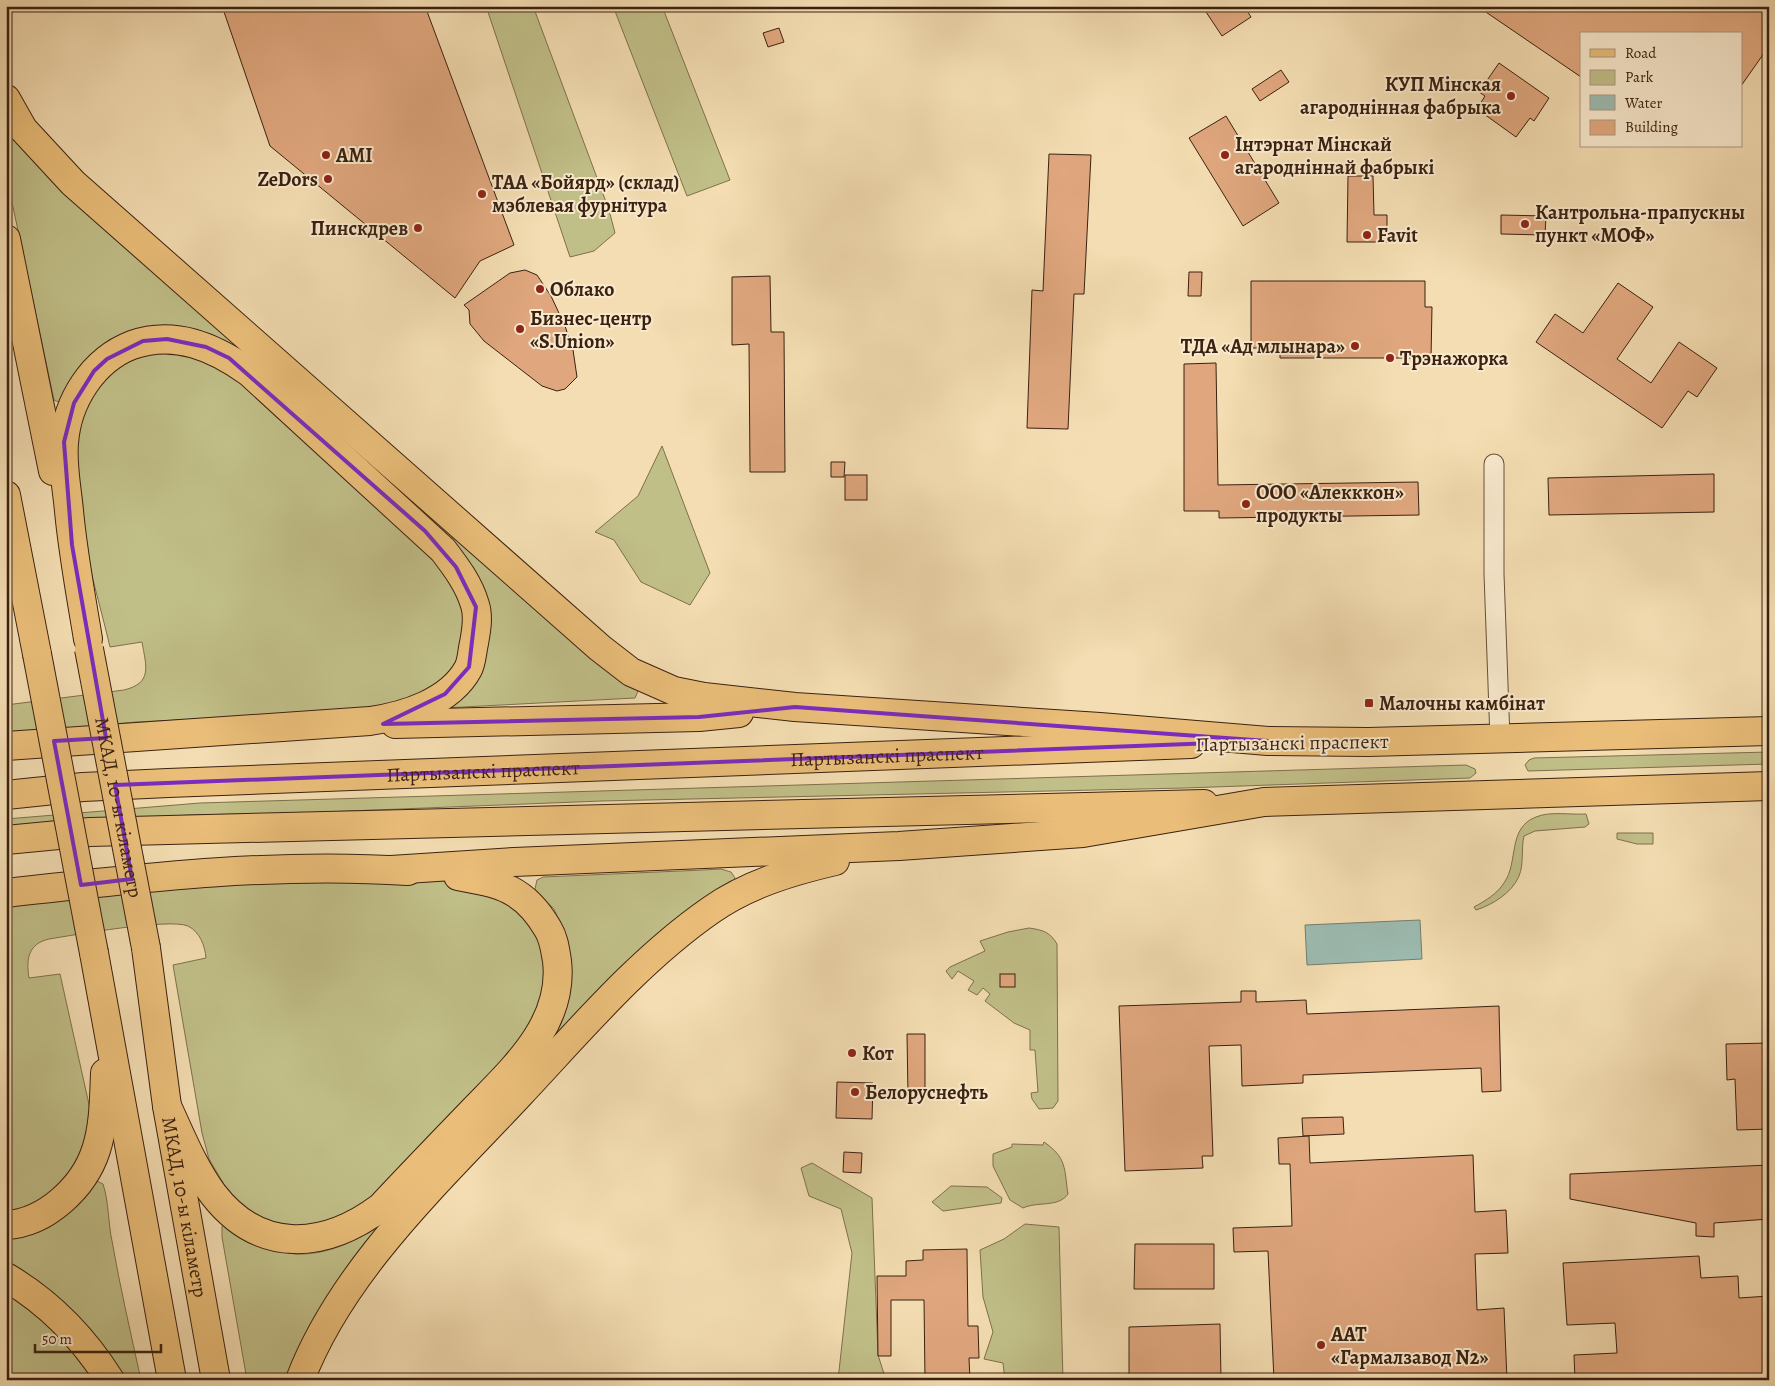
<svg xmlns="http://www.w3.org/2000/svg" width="1775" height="1386" font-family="Alegreya,serif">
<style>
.green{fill:#c1bf88;stroke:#7e704c}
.water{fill:#9cbbb1;stroke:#757d71}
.building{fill:#e0a77e;stroke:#3b2111}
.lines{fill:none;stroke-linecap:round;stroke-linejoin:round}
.street-casing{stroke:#695039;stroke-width:21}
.primary-casing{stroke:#3b2111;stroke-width:30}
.highway-casing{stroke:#3b2111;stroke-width:30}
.street{stroke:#f8e9cd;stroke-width:19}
.primary{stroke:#eabe79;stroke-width:28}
.highway{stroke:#eabe79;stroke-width:28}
.highway-bridge-casing{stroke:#3b2111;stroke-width:30;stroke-linecap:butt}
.highway-bridge{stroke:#eabe79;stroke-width:28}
.marked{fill:none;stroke:#7b2cbf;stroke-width:4;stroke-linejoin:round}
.poi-dot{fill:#8f2418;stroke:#f8e9cd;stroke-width:2}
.labels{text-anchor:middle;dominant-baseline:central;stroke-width:4;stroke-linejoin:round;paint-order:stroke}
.poi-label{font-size:20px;font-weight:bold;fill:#3b2111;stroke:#f8e9cd;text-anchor:start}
.street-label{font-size:20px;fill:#3b2111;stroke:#f8e9cd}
</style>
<rect width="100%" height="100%" fill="#f4ddb2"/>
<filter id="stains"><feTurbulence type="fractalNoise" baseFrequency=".004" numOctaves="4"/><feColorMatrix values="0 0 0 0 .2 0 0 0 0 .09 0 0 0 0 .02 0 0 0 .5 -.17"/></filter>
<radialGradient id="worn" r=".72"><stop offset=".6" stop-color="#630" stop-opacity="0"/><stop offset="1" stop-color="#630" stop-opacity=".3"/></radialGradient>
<g class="green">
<polygon points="486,6 533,6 609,210 615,233 594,251 570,257"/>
<polygon points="613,6 662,6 730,180 687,196"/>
<polygon points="6,132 9,132 638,691 635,698 444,708 479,663 448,538 172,330 61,403 54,400 6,174"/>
<path d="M161,352H182L231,373L432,549L466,602L461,647L455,664L444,677L428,690L396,704L346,712L136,722L6,734V705L124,690C153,683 146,666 142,642L110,647C95,583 73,519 76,452C77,444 76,434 78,426C79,419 84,411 87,405C104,372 125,359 161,352Z"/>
<polygon points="662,446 710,573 690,605 641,582 614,540 595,532 638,496"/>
<polygon points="1769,752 1769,764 1528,771 1525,765 1529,760 1534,758"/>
<polygon points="1466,765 1475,769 1476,773 1470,778 1185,788 601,801 299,813 187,815 6,831 6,819 200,803"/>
<path d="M1586,814L1589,824L1585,827L1535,831L1524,836C1521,848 1524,865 1519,876C1512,893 1492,905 1476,910L1474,907C1485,901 1497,894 1504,883C1519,862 1507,828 1536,817C1550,811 1570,815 1586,814Z"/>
<polygon points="1617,833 1653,833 1653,844 1637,844 1617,839"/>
<path d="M703,870L721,869L731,872L735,878L733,884L611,978L291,1380H247L222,1237V1226L227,1224C242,1232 258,1243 274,1249C310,1264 354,1243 383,1224L533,1058L564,932L554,909L535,889L537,880L543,877Z"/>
<path d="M444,878L497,889L538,925L548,985L522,1043L381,1195L320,1229L256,1220L226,1188L209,1159L202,1133L173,965L206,958C205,946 200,932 188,926C169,918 74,935 49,939C28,944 26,959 29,978L60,974L94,1127L73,1172L44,1201L6,1215V904L163,884Z"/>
<path d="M1029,928C1043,930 1050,932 1057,944L1058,1101L1053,1108L1039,1109L1032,1099L1031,1093L1038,1092L1035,1050H1030V1030L1014,1023L985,1001L990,994L983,988L977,995L968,990L974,981L958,971L952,979L946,971L950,967L985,951L980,941L1008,932Z"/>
<path d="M1044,1142C1067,1158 1064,1168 1068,1194C1058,1208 1038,1201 1023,1208L1010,1200L993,1166V1154L1012,1147V1144L1043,1145Z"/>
<polygon points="812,1163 872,1198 878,1355 886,1380 838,1380 852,1253 841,1209 809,1196 801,1168"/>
<path d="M95,1180L103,1184C109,1202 108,1223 112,1241C120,1287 131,1334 141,1380H125L117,1366L40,1284L6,1262V1236C18,1236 30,1236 41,1231C61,1223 86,1199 95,1180Z"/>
<polygon points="951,1186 987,1187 1002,1198 1001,1203 943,1211 932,1202"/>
<polygon points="1025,1224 1059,1227 1063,1380 1005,1380 1003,1363 984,1359 993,1332 983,1297 980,1250 1004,1239"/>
<polygon points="6,1288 32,1306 99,1380 6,1380"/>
</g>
<polygon class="water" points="1420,920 1422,959 1307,965 1305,925"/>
<g class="building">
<polygon points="222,6 425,6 514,245 480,261 455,298 270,146"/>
<polygon points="1202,6 1244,6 1251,17 1222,36"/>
<polygon points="1477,6 1769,6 1769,46 1741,86 1741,34 1581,34 1581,77"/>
<polygon points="779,28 784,42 768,47 763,33"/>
<polygon points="1499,63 1549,98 1534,121 1530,118 1516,137 1477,109 1485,96 1479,92"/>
<polygon points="1281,70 1289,82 1260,101 1252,89"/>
<polygon points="1226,116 1279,203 1243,226 1189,138"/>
<polygon points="1049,154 1091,155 1084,294 1074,294 1068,429 1027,428 1032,290 1043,291"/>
<polygon points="1348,176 1373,176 1374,215 1387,215 1387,242 1347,242"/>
<polygon points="1501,215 1546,216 1545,235 1501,234"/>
<polygon points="525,270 537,275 551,296 565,326 573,350 577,377 565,389 557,391 542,386 484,341 470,324 469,310 464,305 510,273"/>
<polygon points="1189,272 1202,272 1201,296 1188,296"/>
<polygon points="770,276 771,332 784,332 785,472 750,472 749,344 732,345 732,277"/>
<polygon points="1251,281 1425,281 1425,307 1432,307 1431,358 1280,358 1280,348 1251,348"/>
<polygon points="1618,283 1653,307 1617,359 1651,383 1679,342 1717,368 1697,397 1688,391 1662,428 1536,342 1555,314 1583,333"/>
<polygon points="1216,363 1218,485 1418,482 1419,515 1219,518 1219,511 1184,511 1184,364"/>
<polygon points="831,462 845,462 844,477 831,477"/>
<polygon points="1714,474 1714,512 1549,515 1548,478"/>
<rect x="845" y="475" width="22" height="25"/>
<rect x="1000" y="974" width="15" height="13"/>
<polygon points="1241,991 1256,991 1256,1002 1306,1000 1307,1014 1499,1006 1501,1091 1482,1092 1481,1068 1303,1075 1303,1083 1242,1086 1241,1045 1209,1046 1213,1156 1202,1156 1203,1168 1125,1171 1119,1006 1241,1002"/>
<polygon points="907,1034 925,1034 925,1095 908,1095"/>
<polygon points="1769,1043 1769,1129 1737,1130 1735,1079 1727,1080 1726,1044"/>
<polygon points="837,1082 873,1083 872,1119 836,1118"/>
<polygon points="1343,1117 1344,1134 1303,1136 1302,1118"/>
<polygon points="1309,1136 1310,1163 1473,1155 1475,1212 1506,1210 1508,1253 1475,1254 1477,1310 1504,1308 1507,1380 1274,1380 1268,1251 1234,1252 1233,1228 1292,1226 1290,1164 1279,1164 1278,1138"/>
<polygon points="844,1152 862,1153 861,1173 843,1172"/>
<polygon points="1769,1165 1769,1219 1714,1223 1714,1237 1696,1236 1696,1223 1570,1199 1570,1174"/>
<polygon points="1135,1244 1214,1244 1214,1289 1134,1289"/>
<polygon points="967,1249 968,1326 978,1326 979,1358 969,1358 970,1380 925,1380 924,1300 891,1300 891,1356 878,1356 877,1276 906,1276 906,1261 923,1260 923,1250"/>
<polygon points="1699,1256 1701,1278 1738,1276 1739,1298 1769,1296 1769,1380 1575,1380 1574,1355 1617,1353 1615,1323 1567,1325 1563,1263"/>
<polygon points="1220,1324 1221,1380 1129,1380 1129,1327"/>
</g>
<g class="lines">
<g class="street-casing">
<polyline id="street" points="1494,464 1494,574 1500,739"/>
</g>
<g class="primary-casing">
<g id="primary">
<path id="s1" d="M6,795L83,787L168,783L1191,744"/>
<polyline points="6,840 90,832 1204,804"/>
<path d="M6,1277C50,1303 83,1337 110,1380"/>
</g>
</g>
<g class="highway-casing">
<g id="highway">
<polyline points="6,99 23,129 73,183 600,648 631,672 674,691 704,697 795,707 1100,727 1268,741 1368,742 1769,731"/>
<polyline points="6,239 53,471"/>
<polyline points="6,495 37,654"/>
<polyline points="395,724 699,717 739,713"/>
<path d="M6,746L370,721C405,716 450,702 468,669C472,662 472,651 474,643C476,632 479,617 475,605C469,584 456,567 443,550L249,372C214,347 175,330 132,345C93,360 67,401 64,443C62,466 67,488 69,511C73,554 81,596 88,639"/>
<polyline points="391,870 514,862 899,846 1083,833 1264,802 1769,786"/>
<path d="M6,893C139,878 273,862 408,871"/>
<path id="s2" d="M146,948L167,1106L216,1380"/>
<polyline points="94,953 172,1380"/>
<path d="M167,1106C181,1136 193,1167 213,1194C260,1255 325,1249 381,1207C409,1177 437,1148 465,1119C506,1075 565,1028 557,961C555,949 554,939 548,929C524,888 501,884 458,876"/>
<path d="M6,1225C46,1223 84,1187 96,1150C104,1126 104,1098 105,1073"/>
<path d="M300,1380C342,1269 442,1178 521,1093C581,1029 639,960 711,910C748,884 792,871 835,861"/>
</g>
</g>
<use href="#street" class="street"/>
<use href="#primary" class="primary"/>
<use href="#highway" class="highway"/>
<g class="highway-bridge-casing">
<g id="highway-bridge">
<path id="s3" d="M89,649L146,948"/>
<polyline points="37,654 94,953"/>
</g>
</g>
<use href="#highway-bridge" class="highway-bridge"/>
</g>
<path class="marked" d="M167,339L206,347L229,358L425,531L456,567L476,607L469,667L445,694L383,724L699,717L795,707L1268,741L115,785L132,879L81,885L54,741L106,738L72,545L64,442L74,403L94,371L107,359L143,341Z"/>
<g class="poi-dot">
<circle cx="1511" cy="96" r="5"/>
<circle cx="326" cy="155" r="5"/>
<circle cx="1225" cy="155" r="5"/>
<circle cx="328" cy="179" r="5"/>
<circle cx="482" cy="194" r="5"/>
<circle cx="1525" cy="224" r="5"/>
<circle cx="418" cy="228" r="5"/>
<circle cx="1367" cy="235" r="5"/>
<circle cx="540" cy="289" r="5"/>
<circle cx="520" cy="329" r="5"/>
<circle cx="1355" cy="346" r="5"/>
<circle cx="1390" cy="358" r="5"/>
<circle cx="1246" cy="504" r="5"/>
<rect x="1364" y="698" width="10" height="10" rx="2.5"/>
<circle cx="852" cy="1053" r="5"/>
<circle cx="855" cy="1092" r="5"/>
<circle cx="1321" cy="1345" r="5"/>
</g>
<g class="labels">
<g class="poi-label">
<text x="1501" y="84" text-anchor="end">КУП Мінская<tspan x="1501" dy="23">агароднінная фабрыка</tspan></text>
<text x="1235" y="144">Інтэрнат Мінскай<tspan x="1235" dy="23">агародніннай фабрыкі</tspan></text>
<text x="336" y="155">AMI</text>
<text x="318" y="179" text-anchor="end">ZeDors</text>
<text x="492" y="182">ТАА «Бойярд» (склад)<tspan x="492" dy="23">мэблевая фурнітура</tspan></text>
<text x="1535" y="212">Кантрольна-прапускны<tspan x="1535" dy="23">пункт «МОФ»</tspan></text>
<text x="408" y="228" text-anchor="end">Пинскдрев</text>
<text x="1377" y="235">Favit</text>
<text x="550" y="289">Облако</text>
<text x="530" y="318">Бизнес-центр<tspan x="530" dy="23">«S.Union»</tspan></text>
<text x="1345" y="346" text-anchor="end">ТДА «Ад млынара»</text>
<text x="1400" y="358">Трэнажорка</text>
<text x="1256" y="492">ООО «Алекккон»<tspan x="1256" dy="23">продукты</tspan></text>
<text x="1379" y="703">Малочны камбінат</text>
<text x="862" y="1053">Кот</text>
<text x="865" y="1092">Белоруснефть</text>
<text x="1331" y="1334">ААТ<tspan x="1331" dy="23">«Гармалзавод N2»</tspan></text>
</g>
<g class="street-label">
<text transform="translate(1292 743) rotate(-1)">Партызанскі праспект</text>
<text stroke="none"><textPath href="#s1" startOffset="882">Партызанскі праспект</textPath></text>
<text stroke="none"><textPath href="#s1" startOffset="478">Партызанскі праспект</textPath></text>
<text stroke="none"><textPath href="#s3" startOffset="161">МКАД, 10-ы кіламетр</textPath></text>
<text stroke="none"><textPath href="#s2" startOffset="262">МКАД, 10-ы кіламетр</textPath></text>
</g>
</g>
<rect width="1775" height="1386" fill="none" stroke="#f4ddb2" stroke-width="25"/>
<rect x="8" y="8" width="1760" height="1371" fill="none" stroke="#3b2111" stroke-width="2.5"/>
<rect x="12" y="12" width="1750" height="1361" fill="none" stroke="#3b2111"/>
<rect x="1580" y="32" width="162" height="115" fill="#f8e9cd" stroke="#ac9982"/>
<rect x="1590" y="49" width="25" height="8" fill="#eabe79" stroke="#ac9982"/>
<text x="1625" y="58" font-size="15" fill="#3b2111">Road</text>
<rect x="1590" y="70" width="25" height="15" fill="#c1bf88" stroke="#ac9982"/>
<text x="1625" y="82" font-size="15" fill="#3b2111">Park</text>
<rect x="1590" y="95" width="25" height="15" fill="#9cbbb1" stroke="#ac9982"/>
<text x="1625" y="108" font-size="15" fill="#3b2111">Water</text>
<rect x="1590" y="120" width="25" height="15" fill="#e0a77e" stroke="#ac9982"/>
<text x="1625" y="132" font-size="15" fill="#3b2111">Building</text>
<path d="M35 1344v8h126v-8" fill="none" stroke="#3b2111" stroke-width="2.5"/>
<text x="42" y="1344" font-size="15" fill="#3b2111" stroke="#f8e9cd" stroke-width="4" paint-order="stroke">50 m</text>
<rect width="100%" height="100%" filter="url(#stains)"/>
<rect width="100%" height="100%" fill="url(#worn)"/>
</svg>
